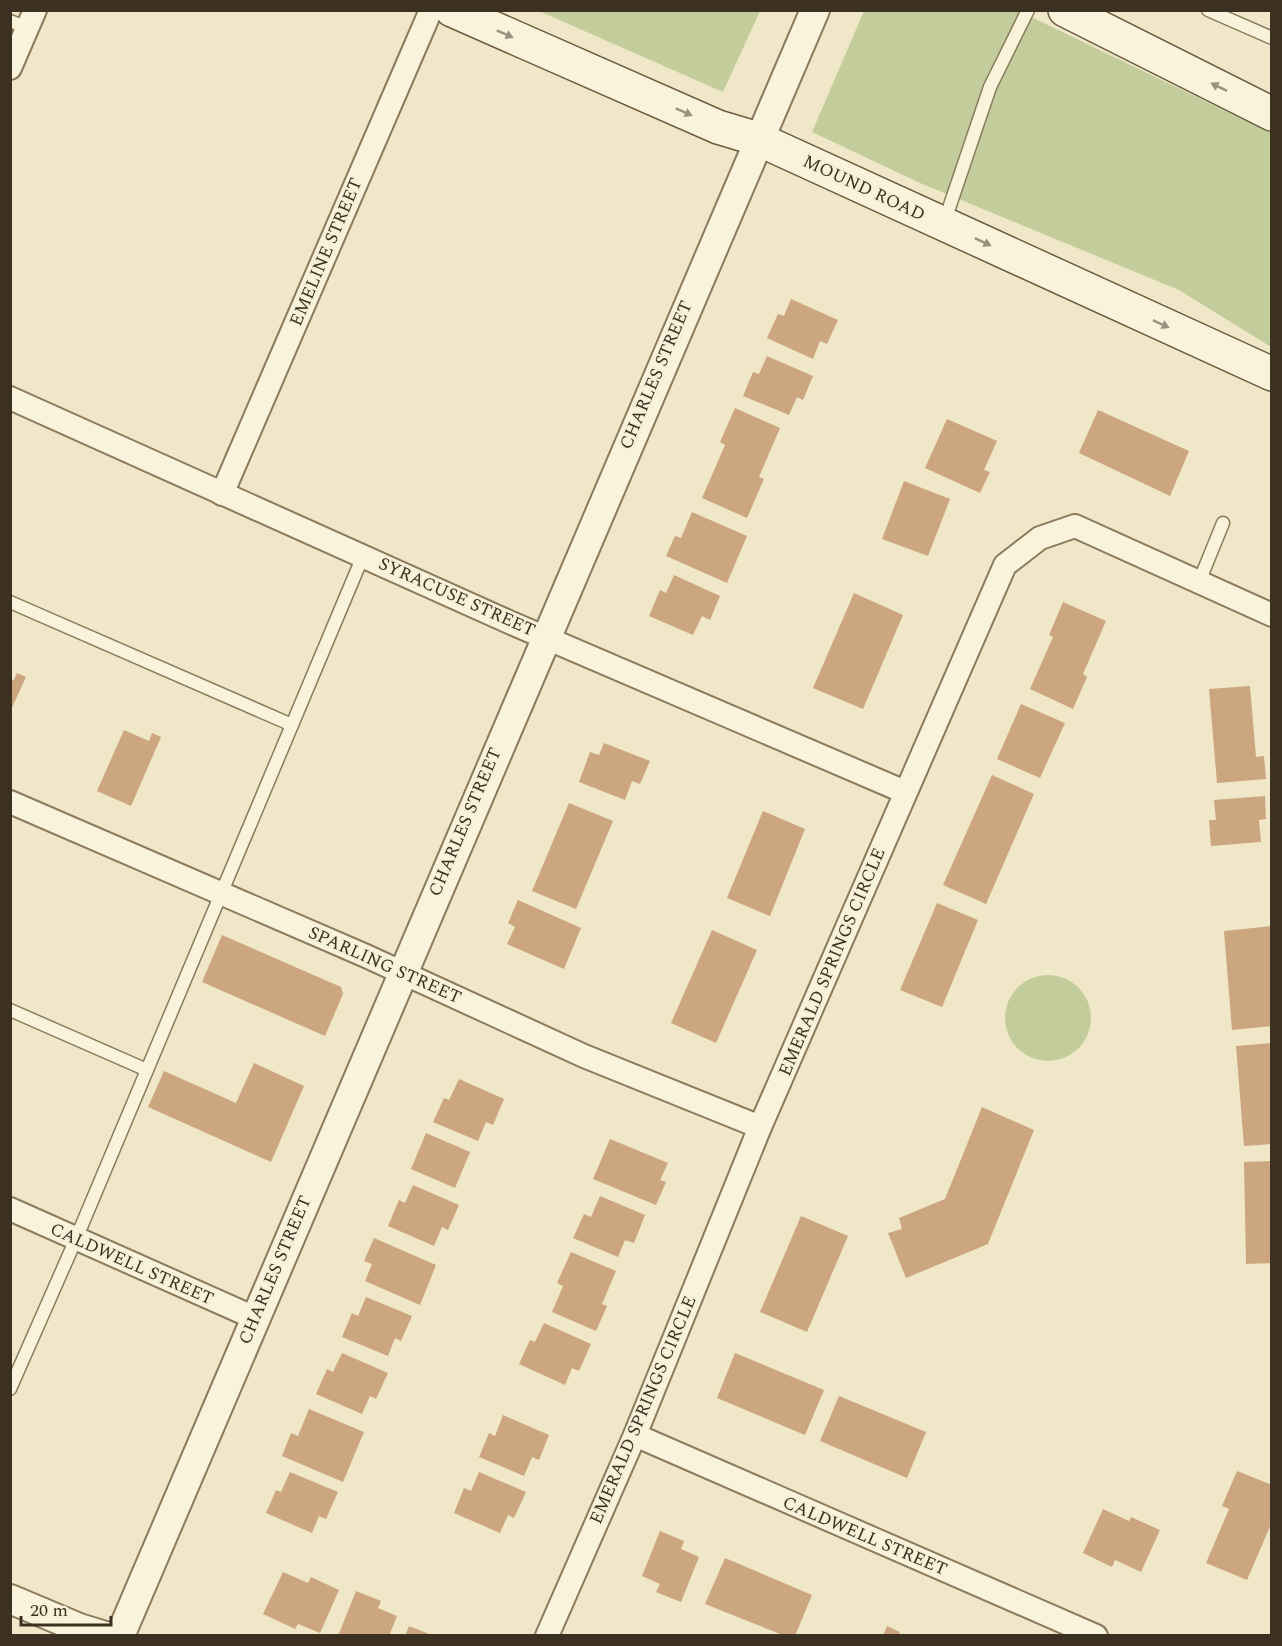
<svg xmlns="http://www.w3.org/2000/svg" width="1282" height="1646" font-family="Spectral,serif">
<style>
.green{fill:#c3cd9c}
.building{fill:#cca67f}
.lines{fill:none;stroke-linecap:round;stroke-linejoin:round}
.service-casing{stroke:#8b7a5d;stroke-width:15}
.minor-casing{stroke:#8b7a5d;stroke-width:26}
.tertiary-casing{stroke:#8b7a5d;stroke-width:32}
.secondary-casing{stroke:#6d5b40;stroke-width:36}
.service{stroke:#f9f3dc;stroke-width:12}
.minor{stroke:#f9f3dc;stroke-width:22}
.tertiary{stroke:#f9f3dc;stroke-width:28}
.secondary{stroke:#f9f3dc;stroke-width:33}
.oneway{fill:#9a927e}
.labels{text-anchor:middle;dominant-baseline:central;stroke-width:4.5;stroke-linejoin:round;paint-order:stroke}
.street-label{font-size:18px;fill:#3c3021;stroke:#f6f0d8}
</style>
<rect width="100%" height="100%" fill="#efe7c8"/>
<g class="green">
<polygon points="539,11 760,11 723,92"/>
<polygon points="864,11 1019,11 1271,133 1271,347 1179,290 920,183 812,132"/>
<circle cx="1048" cy="1018" r="43"/>
</g>
<g class="building">
<polygon points="791,299 838,320 827,344 820,341 813,359 767,338 778,314 784,316"/>
<polygon points="767,356 813,376 803,400 797,397 789,415 743,396 753,372 759,374"/>
<polygon points="735,408 780,428 759,477 764,479 747,518 702,498 725,445 720,442"/>
<polygon points="1098,410 1189,451 1170,496 1079,453"/>
<polygon points="947,419 997,441 984,470 990,472 980,493 925,468"/>
<polygon points="904,481 950,499 928,556 882,539"/>
<polygon points="692,512 747,536 727,583 666,556 675,536 681,538"/>
<polygon points="674,575 720,596 710,620 702,616 693,635 649,616 660,590 666,593"/>
<polygon points="854,593 903,615 863,709 813,688"/>
<polygon points="1063,602 1106,621 1083,674 1087,677 1073,709 1030,689 1053,637 1049,635"/>
<polygon points="17,673 26,677 10,712 10,679 14,680"/>
<polygon points="1250,686 1256,757 1264,756 1266,779 1217,783 1209,689"/>
<polygon points="1021,704 1065,723 1040,778 997,759"/>
<polygon points="124,730 149,741 152,733 161,737 131,806 97,791"/>
<polygon points="604,743 650,761 640,784 632,781 625,800 579,782 590,752 599,755"/>
<polygon points="992,775 1034,794 986,904 943,885"/>
<polygon points="1265,796 1266,819 1259,820 1261,842 1211,846 1209,820 1216,820 1214,800"/>
<polygon points="569,803 613,821 576,909 532,891"/>
<polygon points="763,811 805,829 770,916 727,898"/>
<polygon points="518,900 581,928 564,969 507,944 515,927 508,923"/>
<polygon points="937,903 978,920 942,1007 900,990"/>
<polygon points="1272,926 1272,1026 1232,1030 1224,931"/>
<polygon points="712,930 757,950 716,1043 671,1023"/>
<polygon points="222,935 341,987 343,994 325,1036 202,982"/>
<polygon points="1272,1043 1272,1144 1244,1146 1236,1046"/>
<polygon points="254,1063 304,1086 271,1162 148,1107 164,1071 236,1103"/>
<polygon points="459,1079 504,1099 493,1125 486,1122 478,1141 433,1122 444,1098 449,1100"/>
<polygon points="982,1107 1034,1130 988,1244 906,1278 888,1233 902,1229 899,1218 945,1199"/>
<polygon points="426,1133 470,1152 455,1188 411,1169"/>
<polygon points="610,1139 668,1163 660,1180 666,1182 656,1205 593,1179"/>
<polygon points="1272,1161 1272,1263 1246,1264 1244,1162"/>
<polygon points="413,1185 459,1205 448,1230 442,1227 434,1246 388,1226 399,1200 405,1203"/>
<polygon points="600,1196 645,1215 634,1243 625,1240 618,1257 573,1238 584,1214 591,1217"/>
<polygon points="801,1216 848,1236 807,1332 760,1312"/>
<polygon points="374,1238 436,1265 420,1305 365,1281 372,1264 364,1261"/>
<polygon points="571,1252 616,1271 602,1304 607,1306 596,1331 552,1312 563,1286 557,1283"/>
<polygon points="366,1297 412,1316 401,1341 395,1338 388,1356 342,1337 352,1313 358,1316"/>
<polygon points="544,1323 591,1344 579,1371 572,1368 565,1385 519,1364 530,1340 535,1342"/>
<polygon points="342,1353 388,1373 376,1399 370,1396 362,1414 316,1394 327,1369 333,1372"/>
<polygon points="735,1353 824,1390 805,1435 717,1398"/>
<polygon points="839,1396 926,1432 907,1478 820,1441"/>
<polygon points="309,1409 364,1432 343,1482 282,1456 291,1433 298,1436"/>
<polygon points="503,1415 549,1435 539,1460 532,1457 524,1476 479,1457 489,1433 495,1436"/>
<polygon points="1237,1471 1272,1485 1272,1522 1247,1580 1206,1563 1229,1509 1222,1506"/>
<polygon points="290,1472 338,1492 326,1519 319,1516 312,1533 266,1513 276,1490 281,1492"/>
<polygon points="479,1472 526,1492 514,1518 508,1515 500,1533 454,1513 464,1488 471,1491"/>
<polygon points="1103,1509 1129,1521 1131,1517 1160,1530 1141,1572 1115,1560 1112,1567 1083,1553"/>
<polygon points="660,1531 684,1541 681,1549 699,1557 681,1602 656,1592 660,1584 642,1576"/>
<polygon points="725,1558 812,1595 795,1636 785,1636 705,1604"/>
<polygon points="283,1572 308,1583 311,1577 339,1590 320,1633 298,1624 295,1629 263,1614"/>
<polygon points="356,1591 381,1601 378,1608 397,1616 389,1636 338,1636"/>
<polygon points="409,1626 432,1635 432,1636 405,1636"/>
<polygon points="887,1626 900,1632 898,1636 883,1636"/>
</g>
<g class="lines">
<g class="service-casing">
<g id="service">
<polyline points="1208,10 1272,38"/>
<polyline points="10,21 28,28"/>
<polyline points="944,223 990,87 1028,10"/>
<polyline points="1199,582 1223,523"/>
<polyline points="10,602 292,725"/>
<polyline points="10,1010 147,1070"/>
<polyline points="10,1389 76,1239 363,556"/>
</g>
</g>
<g class="minor-casing">
<g id="minor">
<polyline points="10,68 35,10"/>
<polyline points="10,398 509,622 905,792"/>
<polyline points="222,494 431,10"/>
<polyline points="10,802 366,956 584,1056 760,1127"/>
<polyline points="10,1209 255,1318"/>
<polyline points="635,1435 1096,1636"/>
<polyline points="547,1636 635,1435 760,1127 1005,565 1040,538 1075,526 1272,615"/>
</g>
</g>
<g class="tertiary-casing">
<g id="tertiary">
<polyline points="10,1599 79,1628 105,1636"/>
<polyline points="120,1636 815,10"/>
</g>
</g>
<g class="secondary-casing">
<g id="secondary">
<polyline points="452,10 718,127 758,139 1272,374"/>
<polyline points="1065,10 1272,114"/>
</g>
</g>
<use href="#service" class="service"/>
<use href="#minor" class="minor"/>
<use href="#tertiary" class="tertiary"/>
<use href="#secondary" class="secondary"/>
</g>
<defs><path id="oneway-solid" d="M-6-.8H1V-3.2L6.5 0L1 3.2V.8H-6Z" transform="scale(1.5)"/></defs>
<g class="oneway">
<use href="#oneway-solid" transform="translate(505 34) rotate(24)"/>
<use href="#oneway-solid" transform="translate(1219 87) rotate(-154)"/>
<use href="#oneway-solid" transform="translate(684 112) rotate(24)"/>
<use href="#oneway-solid" transform="translate(983 242) rotate(25)"/>
<use href="#oneway-solid" transform="translate(1161 324) rotate(25)"/>
</g>
<g class="labels">
<g class="street-label">
<text transform="translate(864 188) rotate(25)">MOUND ROAD</text>
<text transform="translate(326 252) rotate(-67)">EMELINE STREET</text>
<text transform="translate(656 375) rotate(-67)">CHARLES STREET</text>
<text transform="translate(457 597) rotate(24)">SYRACUSE STREET</text>
<text transform="translate(465 822) rotate(-67)">CHARLES STREET</text>
<text transform="translate(832 962) rotate(-67)">EMERALD SPRINGS CIRCLE</text>
<text transform="translate(385 965) rotate(24)">SPARLING STREET</text>
<text transform="translate(132 1264) rotate(24)">CALDWELL STREET</text>
<text transform="translate(275 1270) rotate(-67)">CHARLES STREET</text>
<text transform="translate(643 1410) rotate(-67)">EMERALD SPRINGS CIRCLE</text>
<text transform="translate(865 1536) rotate(23)">CALDWELL STREET</text>
</g>
</g>
<rect width="1282" height="1646" fill="none" stroke="#3c3021" stroke-width="24"/>
<path d="M21 1616v9h90v-9" fill="none" stroke="#3c3021" stroke-width="3"/>
<text x="30" y="1616" font-size="18" fill="#3c3021" stroke="#f6f0d8" stroke-width="4.5" paint-order="stroke">20 m</text>
</svg>
